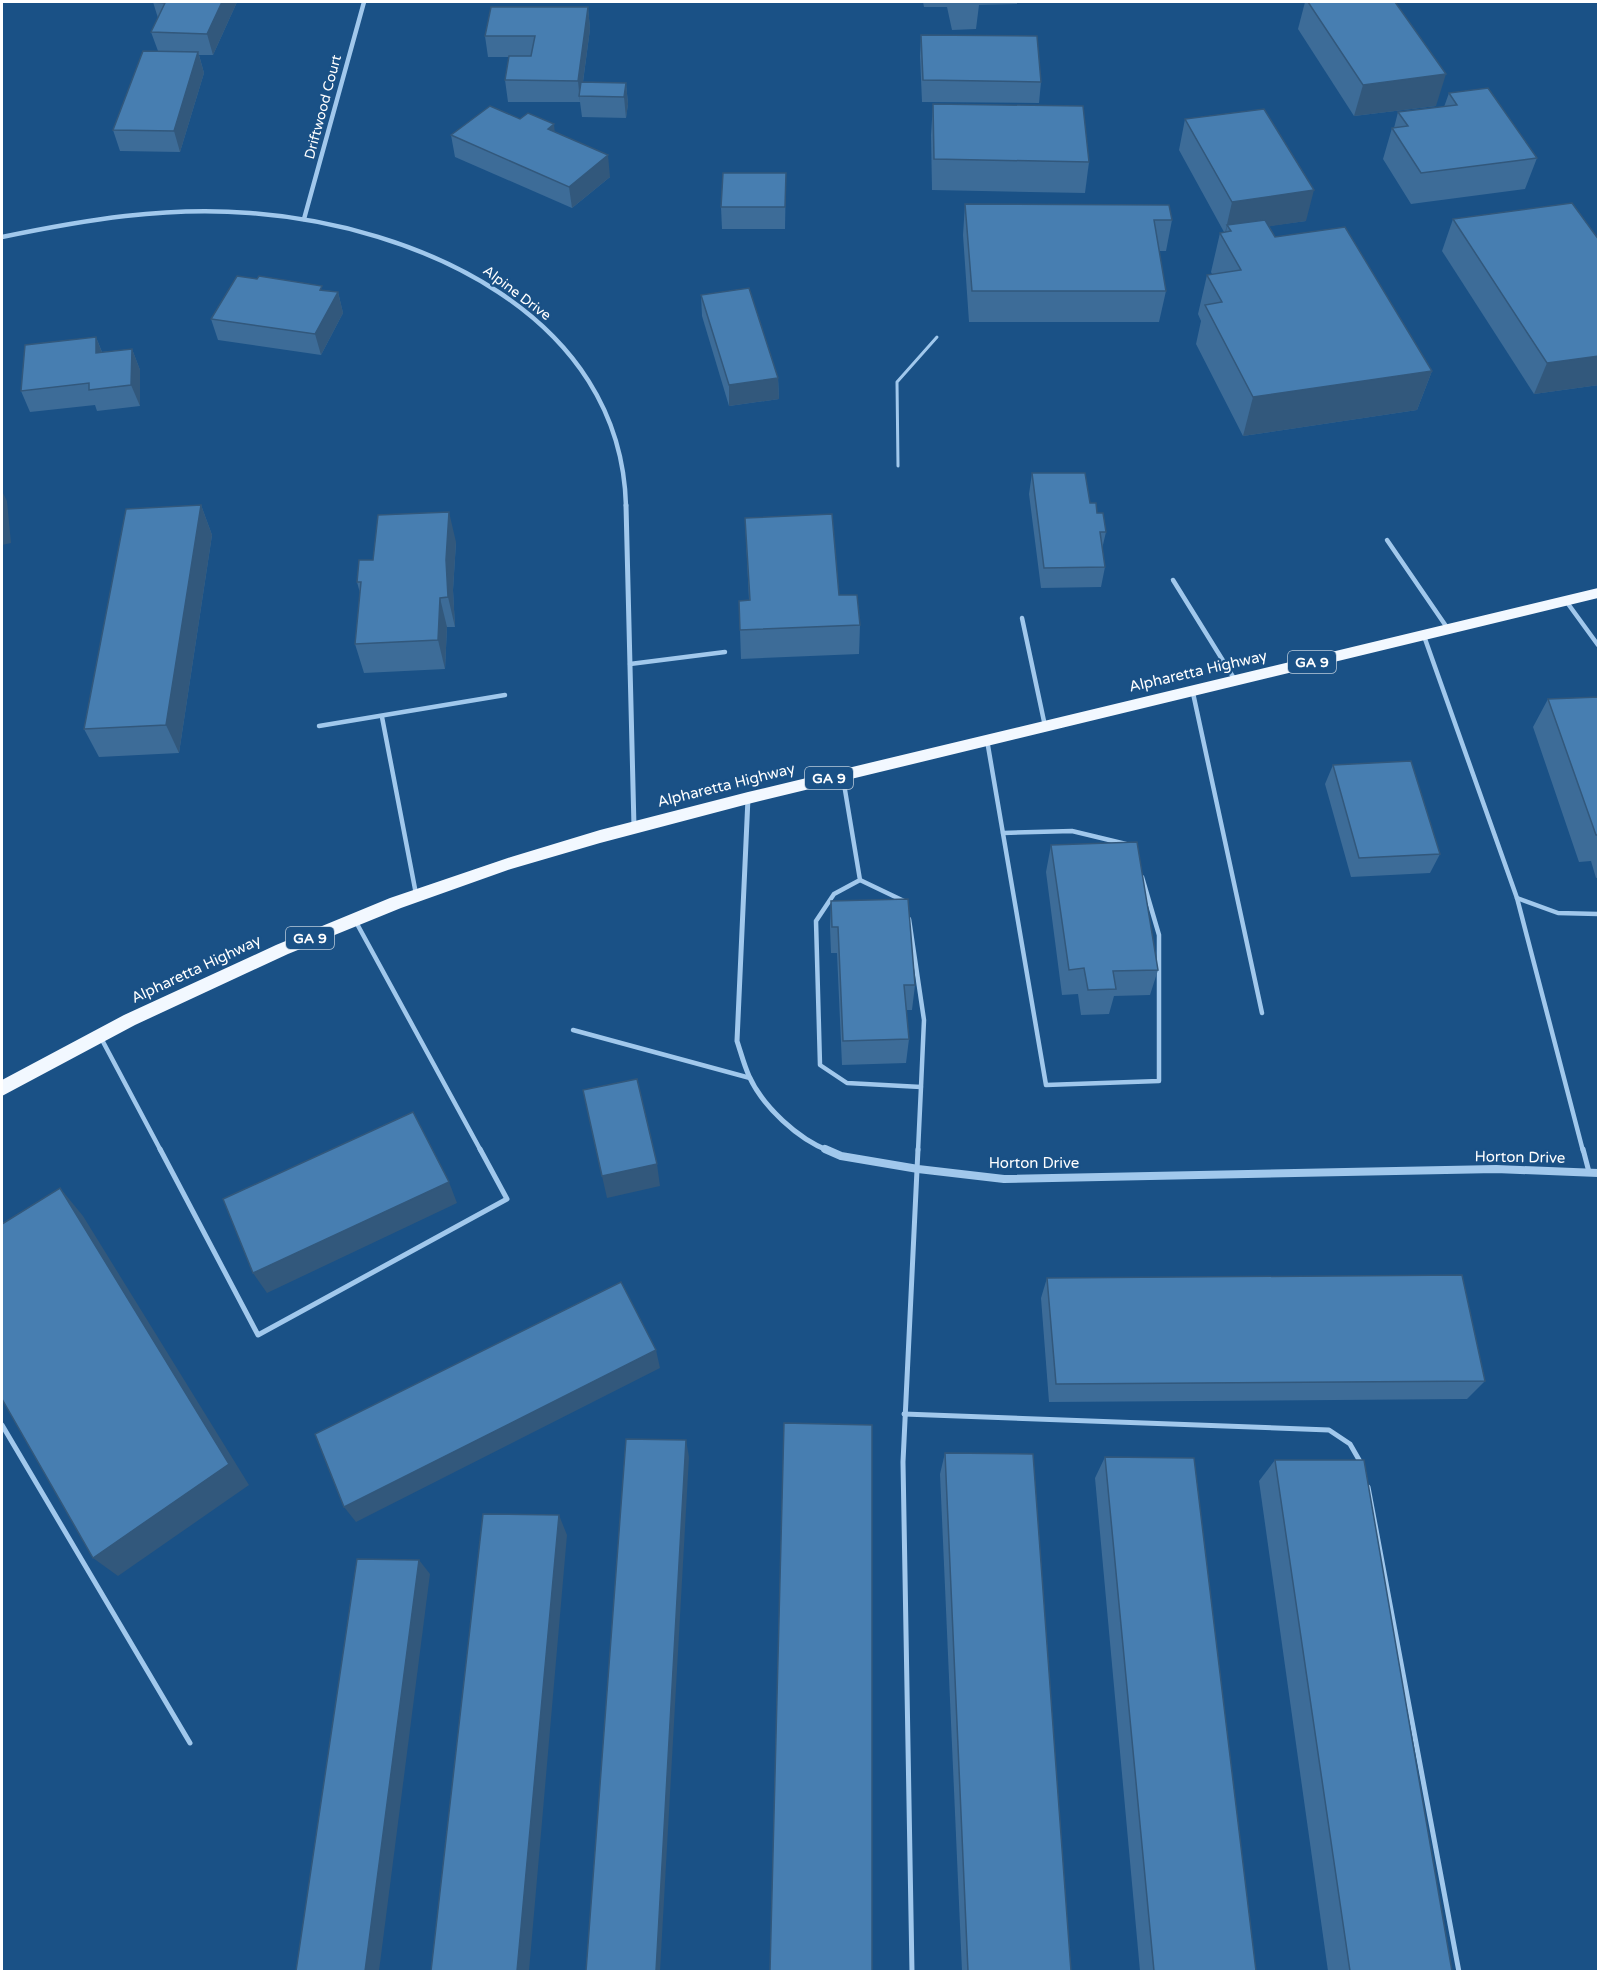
<svg xmlns="http://www.w3.org/2000/svg" width="1600" height="1973" font-family="'Varela Round',sans-serif">
<style>
.lines{fill:none;stroke-linecap:round;stroke-linejoin:round}
.service-far2{stroke:#a1c8ec;stroke-width:3}
.service-far1{stroke:#a1c8ec;stroke-width:4.5}
.service{stroke:#a1c8ec;stroke-width:5}
.minor-far2{stroke:#a1c8ec;stroke-width:4.5}
.minor-far1{stroke:#a1c8ec;stroke-width:5}
.minor{stroke:#a1c8ec;stroke-width:8}
.trunk{fill:#f2f8ff;fill-rule:evenodd}
.wall{fill:#3d6c98}
.shaded-wall{fill:#32587c}
.building{fill:#477eb1;stroke:#32587c;stroke-width:1.5}
.labels{text-anchor:middle;dominant-baseline:central;stroke-width:4.5;stroke-linejoin:round;paint-order:stroke}
.far-street-label{font-size:14px;fill:#fff;stroke:#1a5186}
.shield{fill:#1a5186;stroke:#bacbdb;stroke-width:1.5}
.shield-label{font-size:14px;font-weight:bold;fill:#fff}
.street-label{font-size:15px;fill:#fff;stroke:#1a5186}
</style>
<rect width="100%" height="100%" fill="#1a5186"/>
<g class="lines">
<polyline class="service-far2" points="898,466 897,382 937,337"/>
<g class="service-far1">
<polyline points="1387,540 1448,629"/>
<polyline points="1173,580 1235,680"/>
<polyline points="1566,601 1598,645"/>
<polyline points="1022,618 1045,726"/>
<polyline points="1424,636 1517,898 1583,1151"/>
<polyline points="630,664 725,652"/>
<polyline points="1193,693 1262,1013"/>
<polyline points="382,717 416,894"/>
<polyline points="319,726 505,695"/>
<polyline points="987,740 1046,1085 1159,1081 1159,935 1142,877"/>
<polyline points="843,778 860,880 834,894 816,921 820,1065 847,1083 921,1087 924,1020 909,919"/>
<polyline points="1003,833 1072,831 1126,844"/>
<polyline points="860,880 906,902"/>
<polyline points="1517,898 1558,913 1598,914"/>
<polyline points="356,922 481,1151"/>
<polyline points="573,1030 750,1078"/>
<polyline points="101,1038 161,1151"/>
<polyline points="918,1151 921,1087"/>
</g>
<g class="service">
<polyline points="160,1149 258,1335 507,1199 480,1149"/>
<polyline points="1583,1149 1589,1172"/>
<polyline points="904,1414 1329,1430 1350,1444 1362,1465"/>
<polyline points="2,1425 190,1743"/>
<polyline points="1368,1487 1459,1972"/>
<polyline points="912,1972 903,1462 918,1149"/>
</g>
<g class="minor-far2">
<polyline points="304,219 364,2"/>
<path d="M2,237C84,220 166,206 250,213C416,225 621,314 626,506"/>
</g>
<g class="minor-far1">
<polyline points="626,505 634,827"/>
<path d="M748,798L737,1041C741,1053 744,1065 749,1076C763,1107 798,1139 829,1151"/>
</g>
<polyline class="minor" points="825,1149 841,1156 918,1169 1004,1179 1496,1169 1598,1173"/>
<polygon class="trunk" points="1598,588 1598,598 748,804 600,843 511,869 401,908 288,954 135,1025 2,1096 2,1080 124,1015 276,945 390,898 511,857 600,830 748,792"/>
</g>
<g class="wall">
<polygon points="153,2 237,2 213,55 199,55 204,73 180,152 120,151 113,130 158,51 151,32 158,18"/>
<polygon points="923,2 1017,2 1017,4 979,5 976,29 952,30 947,7 924,7"/>
<polygon points="1305,2 1395,2 1436,106 1354,116 1298,29"/>
<polygon points="588,7 590,29 583,82 626,83 628,104 626,118 582,117 580,102 508,102 505,80 509,57 488,57 485,36"/>
<polygon points="921,35 1041,82 1039,103 922,102 920,56"/>
<polygon points="1449,93 1537,158 1525,189 1411,204 1383,159 1392,128 1394,128 1398,112 1444,107"/>
<polygon points="933,104 1089,162 1085,193 932,190 931,135"/>
<polygon points="520,119 555,132 610,177 572,208 455,157 451,135"/>
<polygon points="1185,119 1306,221 1269,226 1275,237 1432,371 1417,410 1243,436 1196,344 1201,321 1198,314 1207,275 1212,274 1211,272 1220,233 1224,232 1179,150"/>
<polygon points="786,173 785,229 722,229 721,207"/>
<polygon points="965,204 1172,220 1166,251 1159,251 1166,291 1159,322 969,322 963,235"/>
<polygon points="1453,219 1599,385 1534,394 1442,251"/>
<polygon points="324,290 338,292 343,313 321,355 218,340 211,319"/>
<polygon points="701,295 778,378 779,399 729,406 702,316"/>
<polygon points="96,337 102,352 132,349 140,370 140,406 97,411 95,405 30,412 21,391"/>
<polygon points="1032,473 1090,503 1097,513 1106,532 1102,549 1105,567 1101,587 1041,588 1029,494"/>
<polygon points="201,505 212,535 179,753 99,757 84,729"/>
<polygon points="745,518 839,595 860,625 859,654 741,659 739,601 749,600"/>
<polygon points="456,542 453,590 455,627 447,627 445,669 364,673 355,644 360,593 357,582 373,560"/>
<polygon points="1599,697 1599,877 1596,878 1591,861 1579,862 1533,727 1548,699"/>
<polygon points="1333,765 1440,854 1430,873 1351,877 1325,784"/>
<polygon points="1051,845 1158,970 1150,995 1114,996 1109,1014 1081,1015 1078,994 1062,995 1046,872"/>
<polygon points="831,901 915,985 912,1010 906,1010 909,1039 906,1063 842,1065 837,953 831,953 830,927"/>
<polygon points="1047,1278 1485,1381 1467,1399 1049,1402 1041,1298"/>
<polygon points="945,1453 1071,1971 962,1971 940,1474"/>
<polygon points="1105,1457 1256,1971 1140,1971 1095,1478"/>
<polygon points="1275,1460 1452,1971 1328,1971 1259,1481"/>
</g>
<g class="shaded-wall">
<polygon points="222,2 237,2 213,55 207,34"/>
<polygon points="588,7 590,29 581,96 579,96 580,102 578,81"/>
<polygon points="198,52 204,73 180,152 174,131"/>
<polygon points="1446,74 1436,106 1354,116 1363,85"/>
<polygon points="626,83 628,104 626,118 624,97"/>
<polygon points="554,124 556,145 548,129"/>
<polygon points="608,155 610,177 572,208 569,187"/>
<polygon points="1314,190 1306,221 1231,232 1227,225 1226,233 1225,233 1232,202"/>
<polygon points="338,292 343,313 321,355 315,334"/>
<polygon points="96,337 104,358 96,353"/>
<polygon points="132,349 140,370 140,406 131,385"/>
<polygon points="1599,356 1599,385 1534,394 1547,363"/>
<polygon points="1432,371 1417,410 1243,436 1253,397"/>
<polygon points="778,378 779,399 729,406 729,385"/>
<polygon points="2,491 7,501 11,543 2,545"/>
<polygon points="201,505 212,535 179,753 166,725"/>
<polygon points="449,512 456,542 453,590 455,627 448,597 446,560"/>
<polygon points="440,598 447,627 445,669 438,640"/>
<polygon points="657,1164 660,1186 607,1198 602,1176"/>
<polygon points="449,1182 457,1203 267,1293 253,1273"/>
<polygon points="60,1188 83,1216 249,1485 118,1576 93,1558"/>
<polygon points="656,1350 660,1368 356,1522 344,1507"/>
<polygon points="686,1440 689,1457 660,1971 656,1971"/>
<polygon points="559,1515 567,1535 529,1971 517,1971"/>
<polygon points="419,1560 430,1574 379,1971 365,1971"/>
</g>
<g class="building">
<polygon points="153,2 222,2 207,34 151,32 165,3"/>
<polygon points="1308,2 1395,2 1446,74 1363,85"/>
<polygon points="491,7 588,7 578,81 505,80 509,56 531,56 535,36 485,36"/>
<polygon points="921,35 1037,36 1041,82 923,80"/>
<polygon points="143,51 198,52 174,131 113,130"/>
<polygon points="581,82 626,83 624,97 579,96"/>
<polygon points="1488,88 1537,158 1421,173 1392,128 1408,126 1398,112 1457,105 1449,93"/>
<polygon points="933,104 1083,106 1089,162 934,159"/>
<polygon points="490,106 520,119 528,113 554,124 548,129 608,155 569,187 451,135"/>
<polygon points="1264,109 1314,190 1232,202 1185,119"/>
<polygon points="723,173 786,173 785,207 721,207"/>
<polygon points="1572,203 1599,240 1599,356 1547,363 1453,219"/>
<polygon points="965,204 1169,205 1172,220 1154,220 1166,291 972,291"/>
<polygon points="1265,220 1275,237 1345,227 1432,371 1253,397 1205,305 1222,302 1207,275 1241,270 1220,233 1231,231 1227,225"/>
<polygon points="237,276 257,279 259,276 322,286 320,290 338,292 315,334 211,319"/>
<polygon points="749,288 778,378 729,385 701,295"/>
<polygon points="96,337 96,353 132,349 131,385 89,390 89,383 21,391 25,345"/>
<polygon points="1032,473 1085,473 1090,503 1096,503 1097,513 1103,513 1106,532 1100,532 1105,567 1044,568"/>
<polygon points="201,505 166,725 84,729 126,509"/>
<polygon points="449,512 446,560 448,597 440,598 438,640 355,644 361,582 357,582 359,560 373,560 378,515"/>
<polygon points="832,514 839,595 857,595 860,625 740,630 739,601 750,600 745,518"/>
<polygon points="1599,697 1599,835 1596,835 1548,699"/>
<polygon points="1411,761 1440,854 1359,858 1333,765"/>
<polygon points="1137,842 1158,970 1113,971 1116,989 1088,990 1084,968 1069,970 1051,845"/>
<polygon points="908,899 915,985 904,985 909,1039 843,1041 838,927 832,927 831,901"/>
<polygon points="637,1079 657,1164 602,1176 583,1090"/>
<polygon points="413,1112 449,1182 253,1273 223,1199"/>
<polygon points="60,1188 229,1464 93,1558 2,1399 2,1224"/>
<polygon points="1462,1275 1485,1381 1056,1384 1047,1278"/>
<polygon points="621,1282 656,1350 344,1507 315,1434"/>
<polygon points="784,1423 872,1425 872,1971 770,1971"/>
<polygon points="626,1439 686,1440 656,1971 586,1971"/>
<polygon points="945,1453 1033,1454 1071,1971 968,1971"/>
<polygon points="1105,1457 1194,1458 1256,1971 1154,1971"/>
<polygon points="1275,1460 1364,1460 1452,1971 1350,1971"/>
<polygon points="483,1514 559,1515 517,1971 431,1971"/>
<polygon points="357,1559 419,1560 365,1971 296,1971"/>
</g>
<g class="labels">
<g class="far-street-label">
<text transform="translate(323 107) rotate(-75)">Driftwood Court</text>
<text transform="translate(517 293) rotate(37)">Alpine Drive</text>
</g>
<g class="shield">
<rect x="1288" y="651" width="48" height="22" rx="4.5"/>
<rect x="805" y="767" width="48" height="22" rx="4.5"/>
<rect x="286" y="927" width="48" height="22" rx="4.5"/>
</g>
<g class="shield-label">
<text x="1312" y="662">GA 9</text>
<text x="829" y="778">GA 9</text>
<text x="310" y="938">GA 9</text>
</g>
<g class="street-label">
<text transform="translate(1198 671) rotate(-13)">Alpharetta Highway</text>
<text transform="translate(726 785) rotate(-14)">Alpharetta Highway</text>
<text transform="translate(196 969) rotate(-25)">Alpharetta Highway</text>
<text transform="translate(1520 1157) rotate(1)">Horton Drive</text>
<text x="1034" y="1163">Horton Drive</text>
</g>
</g>
<rect width="1600" height="1973" fill="none" stroke="#ffffff" stroke-width="6"/>
</svg>
